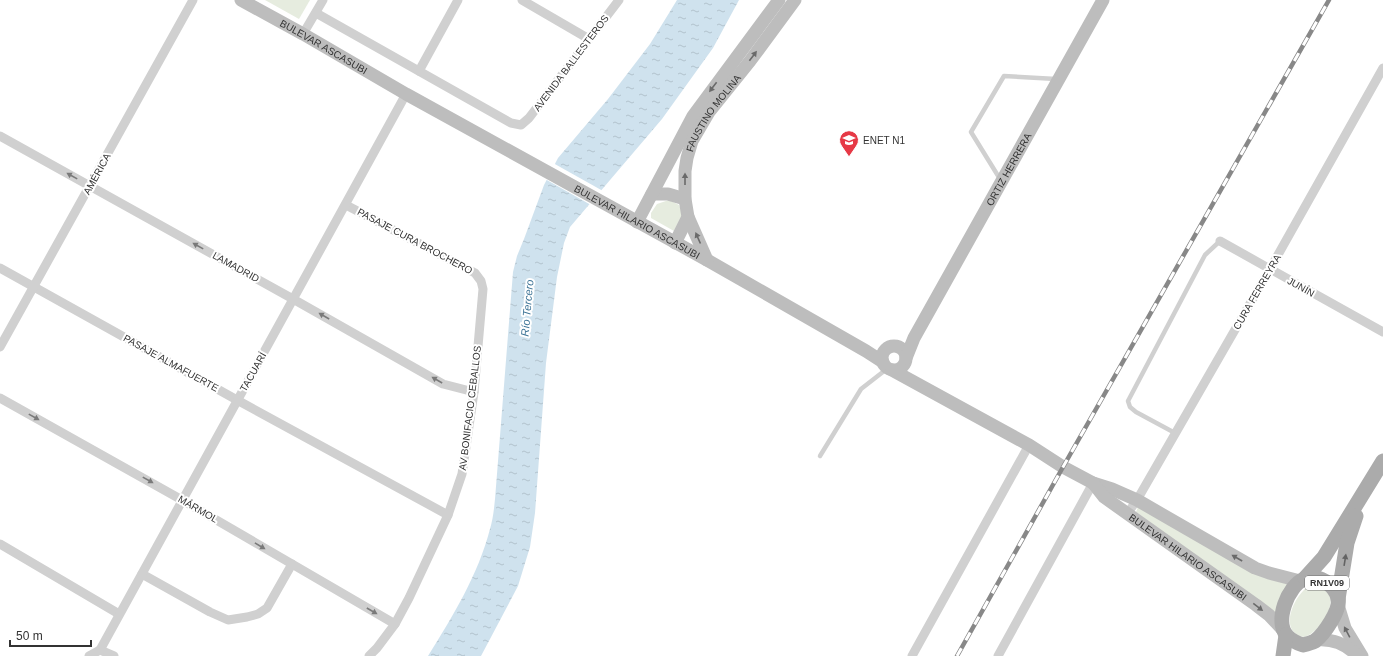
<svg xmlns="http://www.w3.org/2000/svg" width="1383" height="656" font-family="Arial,sans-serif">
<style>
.green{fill:#e6ecdf}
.water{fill:url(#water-ripples)}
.pier{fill:#fff}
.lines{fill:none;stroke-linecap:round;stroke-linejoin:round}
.lane{stroke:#d0d0d0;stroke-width:4.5}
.street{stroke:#d0d0d0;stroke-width:9}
.secondary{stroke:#bdbdbd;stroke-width:13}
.primary{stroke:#ababab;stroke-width:15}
.rail-casing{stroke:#888;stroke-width:4.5}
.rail{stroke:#fff;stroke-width:3;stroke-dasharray:9;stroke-linecap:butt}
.oneway{fill:#6a6a6a}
.oneway2{fill:#7a7a7a}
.oneway3{fill:#636363}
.labels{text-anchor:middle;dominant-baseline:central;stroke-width:4;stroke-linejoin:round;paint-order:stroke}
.shield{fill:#fff;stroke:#707070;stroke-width:1}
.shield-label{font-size:9px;font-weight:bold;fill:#333}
.street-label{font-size:10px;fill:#333;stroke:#fff}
.poi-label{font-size:10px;fill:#333;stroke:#fff;text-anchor:start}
.water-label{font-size:11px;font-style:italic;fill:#3f7597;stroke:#fff}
</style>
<defs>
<pattern id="water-ripples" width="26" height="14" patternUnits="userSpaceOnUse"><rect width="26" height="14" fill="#cfe2ee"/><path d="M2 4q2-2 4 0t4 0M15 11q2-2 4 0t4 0" fill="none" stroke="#b2c2cd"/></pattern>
</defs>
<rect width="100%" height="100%" fill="#fff"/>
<g class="green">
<polygon points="265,0 310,0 299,19"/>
<polygon points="669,200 679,205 683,214 674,231 651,218 651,213 657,204"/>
<polygon points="1138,507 1289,583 1276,615 1136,512"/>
<path d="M1312,584L1325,588C1327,591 1329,594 1330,597C1334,610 1317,634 1304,637C1276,632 1295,592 1312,584Z"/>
</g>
<path class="water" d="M677,0H739L713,48L662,119L570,227L564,243L557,277L546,363L535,513L530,547L518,586L481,656H428C453,616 478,575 490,529C493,519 494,509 495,499L513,272L517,256L524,239L544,185L558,158L608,99L650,44Z"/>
<polygon class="pier" points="553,163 603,191 591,205 545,179"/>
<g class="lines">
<g class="lane">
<polyline points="1000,179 971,132 1004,76 1056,79"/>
<polyline points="1175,433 1136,412 1130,407 1128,401 1205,255 1220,241"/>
<polyline points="820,456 861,389 888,368"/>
</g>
<g class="street">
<polyline points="522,0 589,39"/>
<polyline points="316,13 511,123 521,125 529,118 619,0"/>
<polyline points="303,34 323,0"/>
<polyline points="419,71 458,0"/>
<polyline points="0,136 293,299 443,384 474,392"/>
<polyline points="346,205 475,273 481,281 483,289 474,392 462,474 448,515 409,598 395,624 377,648 369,656"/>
<polyline points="1220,241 1383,332"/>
<polyline points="0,268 237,400 448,515"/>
<polyline points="0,347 193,0"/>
<polyline points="0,398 182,500 395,624"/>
<polyline points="1127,514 1137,500 1270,269 1383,68"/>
<polyline points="0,544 119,614"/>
<polyline points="142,574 210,612 228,620 247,617 258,614 267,608 292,564"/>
<polyline points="100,650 406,94"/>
<polyline points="100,650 114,656"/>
<polyline points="89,656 100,650"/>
<polyline points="912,656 1029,445"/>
<polyline points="998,656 1093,483"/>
</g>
<g class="secondary">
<path id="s1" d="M241,0L303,34L406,94L707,260L866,351L883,362"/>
<polyline points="652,194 668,194 685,199"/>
<polyline points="688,217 707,260"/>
<polyline points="637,222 693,116 779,0"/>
<path id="s2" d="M675,243L688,217L685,199V171L687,158L692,141L709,112L750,61L795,0"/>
<circle cx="894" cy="358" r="12"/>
<path id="s3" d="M906,358L914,338L1103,0"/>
<polyline points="892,370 1029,445 1063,467 1093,483 1112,489 1137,500 1255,568 1269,573 1300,581"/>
<path id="s4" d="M1093,483L1104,497L1256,605L1269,615L1283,630"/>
<polyline points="1338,605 1345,628 1362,656"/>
<path d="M1315,640C1333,638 1345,644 1358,656"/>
</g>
<g class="primary">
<path d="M1313,577C1324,579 1335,586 1338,598C1341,610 1324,634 1315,641C1311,643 1307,644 1303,645C1297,643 1291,640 1287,636C1274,621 1288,586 1304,579C1306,577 1310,577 1313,577Z"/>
<polyline points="1305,578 1324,557 1383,461"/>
<polyline points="1338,599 1347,543 1356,516"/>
<polyline points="1283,656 1286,635"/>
</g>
<g class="rail-casing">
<polyline id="rail" points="957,656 1063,467 1329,0"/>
</g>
<use href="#rail" class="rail"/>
</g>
<defs><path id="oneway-solid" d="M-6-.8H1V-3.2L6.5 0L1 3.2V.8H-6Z"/></defs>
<g class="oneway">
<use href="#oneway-solid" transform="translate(753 56) rotate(-53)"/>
<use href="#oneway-solid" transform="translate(713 87) rotate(127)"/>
<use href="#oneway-solid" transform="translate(685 179) rotate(-90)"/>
<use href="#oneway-solid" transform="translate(698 238) rotate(-114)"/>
<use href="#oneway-solid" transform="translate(1237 558) rotate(-150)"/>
<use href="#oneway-solid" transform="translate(1258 607) rotate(38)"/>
<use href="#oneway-solid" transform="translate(1347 632) rotate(-118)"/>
</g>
<g class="oneway2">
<use href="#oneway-solid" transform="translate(72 176) rotate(-151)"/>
<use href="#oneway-solid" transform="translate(198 246) rotate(-151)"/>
<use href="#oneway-solid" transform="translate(324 316) rotate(-150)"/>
<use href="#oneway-solid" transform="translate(437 380) rotate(-150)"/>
<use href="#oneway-solid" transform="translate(34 417) rotate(29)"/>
<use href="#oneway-solid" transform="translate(148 480) rotate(29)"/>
<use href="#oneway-solid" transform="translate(260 546) rotate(31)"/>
<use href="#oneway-solid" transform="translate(372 611) rotate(30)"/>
</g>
<use class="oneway3" href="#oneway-solid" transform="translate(1345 560) rotate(-81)"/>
<defs>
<g id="school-pin" transform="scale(1)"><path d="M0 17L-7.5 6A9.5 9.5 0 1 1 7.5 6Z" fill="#e63946" stroke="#fff"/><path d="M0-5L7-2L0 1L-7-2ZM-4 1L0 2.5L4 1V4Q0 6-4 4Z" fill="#fff"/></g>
</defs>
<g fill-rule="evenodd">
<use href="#school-pin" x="849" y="140"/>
</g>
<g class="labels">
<rect class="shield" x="1305" y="576" width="44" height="14" rx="3"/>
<g class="shield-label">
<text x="1327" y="583">RN1V09</text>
</g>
<g class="street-label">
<text stroke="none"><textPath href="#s1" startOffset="95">BULEVAR ASCASUBI</textPath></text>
<text transform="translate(571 63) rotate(-53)">AVENIDA BALLESTEROS</text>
<text stroke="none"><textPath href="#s2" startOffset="141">FAUSTINO MOLINA</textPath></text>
<text stroke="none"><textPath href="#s3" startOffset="215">ORTIZ HERRERA</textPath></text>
<text transform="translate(97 174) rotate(-61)">AMÉRICA</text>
<text stroke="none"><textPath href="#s1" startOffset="454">BULEVAR HILARIO ASCASUBI</textPath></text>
<text transform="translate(415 241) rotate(28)">PASAJE CURA BROCHERO</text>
<text transform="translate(236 267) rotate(29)">LAMADRID</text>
<text transform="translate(1301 287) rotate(29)">JUNÍN</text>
<text transform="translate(1257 292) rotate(-60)">CURA FERREYRA</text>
<text transform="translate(171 363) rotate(29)">PASAJE ALMAFUERTE</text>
<text transform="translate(253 372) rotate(-61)">TACUARÍ</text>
<text transform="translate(470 408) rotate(-83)">AV BONIFACIO CEBALLOS</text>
<text transform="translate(198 509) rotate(30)">MÁRMOL</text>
<text stroke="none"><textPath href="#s4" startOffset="121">BULEVAR HILARIO ASCASUBI</textPath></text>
</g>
<g class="poi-label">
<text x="863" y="140">ENET N1</text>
</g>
<g class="water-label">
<text transform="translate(527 308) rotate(-85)">Río Tercero</text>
</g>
</g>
<path d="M10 640v6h81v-6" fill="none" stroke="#333333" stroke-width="2"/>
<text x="16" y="640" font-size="12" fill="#333333" stroke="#ffffff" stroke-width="3" paint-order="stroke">50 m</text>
</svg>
